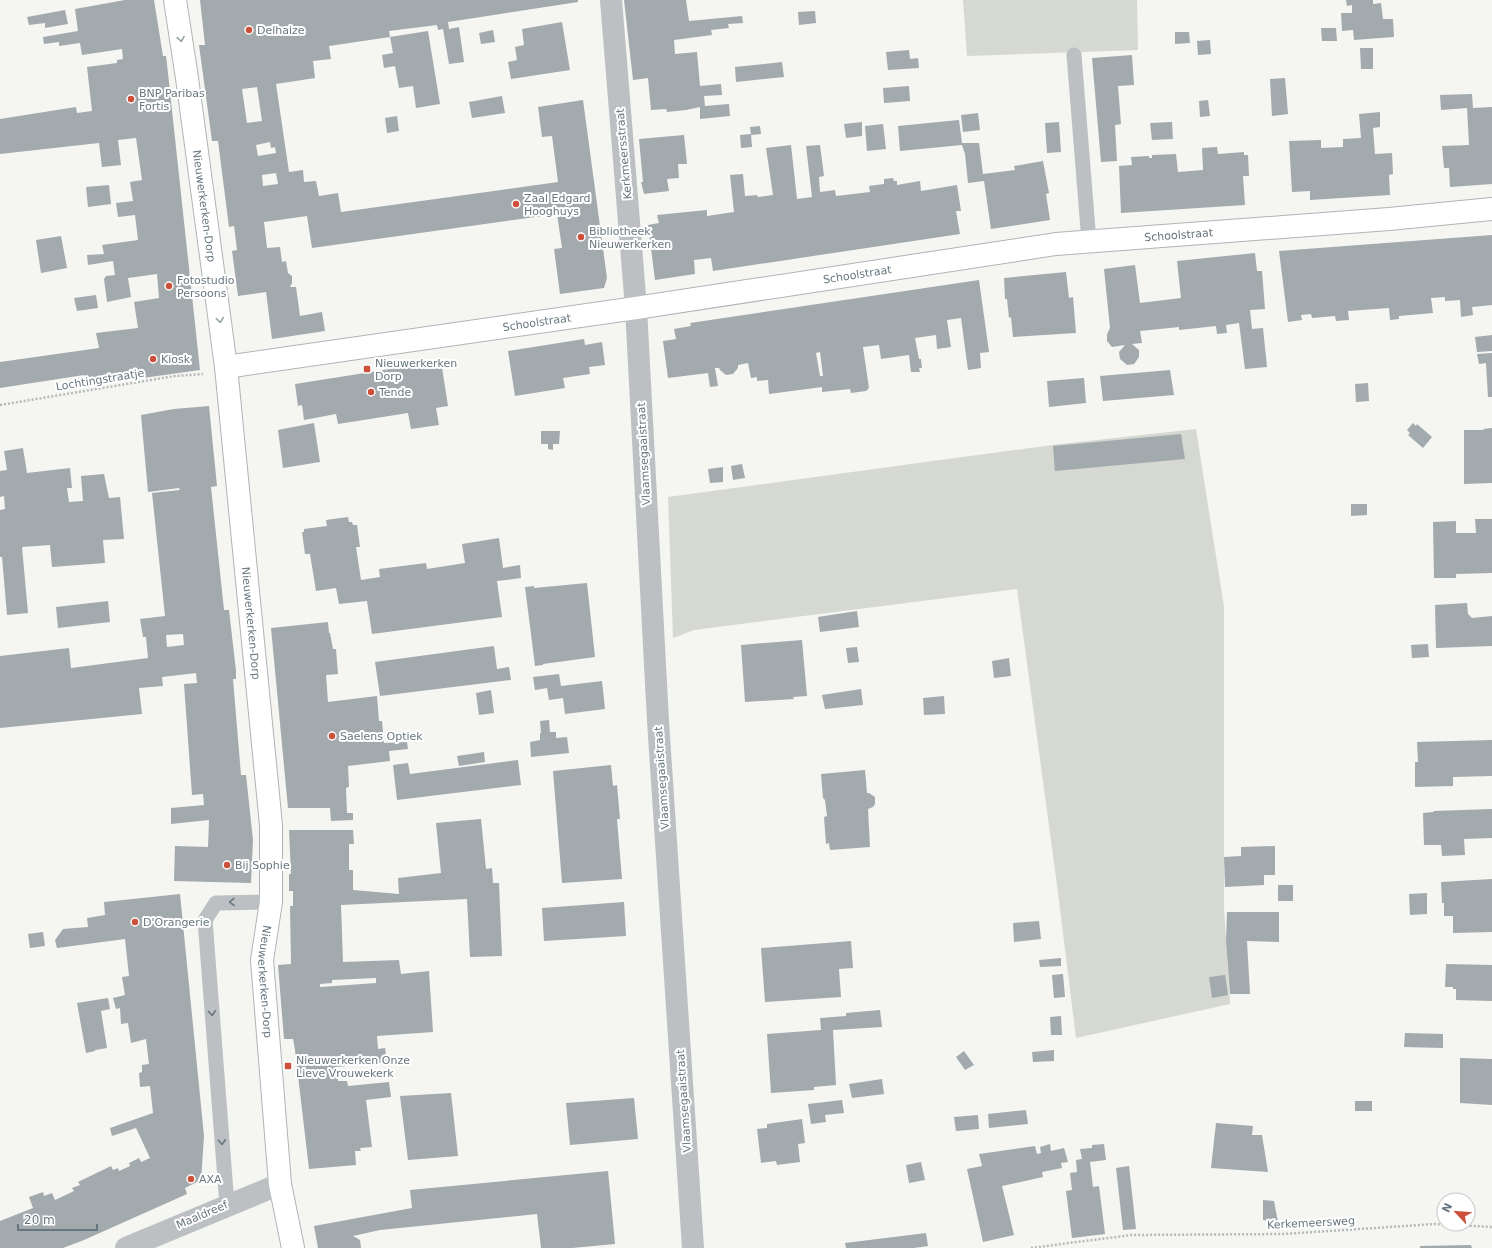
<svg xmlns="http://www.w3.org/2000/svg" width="1492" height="1248" font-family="'DejaVu Sans',sans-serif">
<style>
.green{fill:#d5d9d1}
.building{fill:#a2aaae;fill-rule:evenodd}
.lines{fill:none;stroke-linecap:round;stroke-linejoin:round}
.secondary-casing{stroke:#afb4b7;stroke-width:24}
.path{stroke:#b6b9bb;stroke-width:2.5;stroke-dasharray:2 2;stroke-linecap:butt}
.lane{stroke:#bcc0c3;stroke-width:15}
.street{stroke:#bcc0c3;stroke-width:22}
.secondary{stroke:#fff;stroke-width:22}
.oneway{stroke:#95a0a5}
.oneway2{stroke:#68777f}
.poi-dot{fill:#cc503a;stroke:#fff;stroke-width:1.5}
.labels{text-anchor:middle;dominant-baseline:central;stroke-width:4;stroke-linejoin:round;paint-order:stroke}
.poi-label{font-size:11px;fill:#68777f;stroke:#fff;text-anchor:start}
.street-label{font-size:11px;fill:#68777f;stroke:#fff}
</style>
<rect width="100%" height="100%" fill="#f5f5f2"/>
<g class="green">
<polygon points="963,0 1137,0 1138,50 967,56"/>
<polygon points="1196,429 1224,607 1224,907 1230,1004 1076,1038 1057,885 1017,589 694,630 673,638 668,497 1052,445"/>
</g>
<g class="building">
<polygon points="125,0 154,0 163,56 166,56 167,64 200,370 86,386 84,375 0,388 0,362 99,348 96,333 138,328 134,302 159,298 157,274 128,278 131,297 107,302 104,279 106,276 115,275 113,261 88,265 87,255 104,254 102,245 138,240 135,215 118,217 116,203 133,201 130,182 142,180 136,138 118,140 121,165 102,167 99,143 0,154 0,119 76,107 77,113 92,111 87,67 117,63 117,60 123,59 122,49 82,55 80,43 59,46 59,42 44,44 43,37 78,31 75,9"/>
<path d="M200,0H578V2L448,22L449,29L459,27L464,62L449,64L443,29L438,30L437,25L389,31L390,37L329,46L331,59L313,61L315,78L276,84L289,172L303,170L304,182L316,181L319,196L338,193L341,212L558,182L552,136L542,137L538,107L583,100L607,278L604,288L560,294L554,249L562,248L557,214L312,248L307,216L264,222L267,248L280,247L282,262L286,261L288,273L292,276V283L290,287H296L300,316L322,312L325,331L272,339L266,292L238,296L232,251L237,250L234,226L229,227L218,141H212L199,45H205ZM257,87L262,121L247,123L242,89ZM270,142L271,148L275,147L276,153L258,156L256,145ZM276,173L278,184L263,186L262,175Z"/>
<polygon points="624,0 686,0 689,21 742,16 743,23 728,24 729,28 711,30 712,35 674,40 675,54 697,52 700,86 721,84 722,95 704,96 705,106 729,104 730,116 700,119 700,107 686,110 667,112 666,109 651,110 648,78 633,80"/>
<polygon points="1346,0 1373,0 1373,4 1381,3 1383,19 1393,19 1394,37 1354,40 1353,30 1342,31 1341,13 1352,13 1352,5 1347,6"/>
<polygon points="65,10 68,24 45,28 45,23 29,25 27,17"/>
<polygon points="815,11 816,23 799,25 798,12"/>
<polygon points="562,22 570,70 511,79 508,62 517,60 515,47 524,45 522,29"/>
<polygon points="1321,28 1336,28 1337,41 1322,41"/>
<polygon points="493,30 495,42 481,44 479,33"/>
<polygon points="428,31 440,104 416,108 413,86 399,88 395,66 384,68 382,55 393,53 390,37"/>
<polygon points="1175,32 1189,32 1190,43 1175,44"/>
<polygon points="1210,40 1211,54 1198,55 1197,41"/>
<polygon points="1360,48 1373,48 1373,69 1361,69"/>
<polygon points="909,50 910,59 918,58 919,68 888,70 886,52"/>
<polygon points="1132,55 1134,85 1118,86 1121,124 1115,125 1117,161 1101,162 1092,58"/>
<polygon points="782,62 784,77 736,82 735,67"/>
<polygon points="1285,78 1288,114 1272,116 1270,79"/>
<polygon points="909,86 910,101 884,103 883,88"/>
<polygon points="1472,94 1473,108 1492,107 1492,184 1450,187 1449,168 1444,168 1442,146 1469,145 1467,108 1441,110 1440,95"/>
<polygon points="502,96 505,113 472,118 469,102"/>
<polygon points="1208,100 1210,116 1200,117 1199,101"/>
<polygon points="1380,112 1380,127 1373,128 1375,154 1392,153 1393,174 1389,175 1390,195 1310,200 1310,191 1292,192 1289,141 1321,140 1321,148 1343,147 1343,139 1361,138 1359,114"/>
<polygon points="978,113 980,130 963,132 961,115"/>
<polygon points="397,116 399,131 387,133 385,118"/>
<polygon points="959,120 962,143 979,143 983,174 1015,170 1014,166 1043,161 1049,193 1046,194 1050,220 991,229 984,181 968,183 965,154 962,145 900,151 898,126"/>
<polygon points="862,122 862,136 846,138 844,124"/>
<polygon points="1059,122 1061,152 1047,153 1045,123"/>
<polygon points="1172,122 1173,139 1152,140 1150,123"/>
<polygon points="883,124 886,149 867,151 865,126"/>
<polygon points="760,126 761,134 751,135 750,127"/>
<polygon points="751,134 752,147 741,148 740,135"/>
<polygon points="684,135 687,164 678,164 679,178 667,179 669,191 644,194 641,182 643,182 639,139"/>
<polygon points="791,145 797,199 812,197 806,146 820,145 824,176 819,177 820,192 835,190 836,196 870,192 869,186 884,184 884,179 893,178 894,181 897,181 897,185 920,181 921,191 957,185 961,211 956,211 960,234 713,271 711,258 694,260 695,274 655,280 648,225 659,223 657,215 707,210 707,216 734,212 730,175 743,174 745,196 757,195 758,197 773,195 766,148"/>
<polygon points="1217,147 1218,154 1244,152 1244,155 1248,155 1249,176 1243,176 1245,205 1121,213 1119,166 1132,165 1131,157 1149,156 1149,158 1152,158 1152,155 1176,154 1178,172 1203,170 1202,148"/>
<polygon points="109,185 111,204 88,207 86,187"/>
<polygon points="1492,235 1492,305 1472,307 1473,315 1461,317 1460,300 1445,301 1445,297 1431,298 1433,313 1399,316 1399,319 1390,320 1389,308 1348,311 1349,320 1336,321 1335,316 1312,318 1311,314 1301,315 1302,320 1288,322 1279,251"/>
<polygon points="61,236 67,268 41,273 36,240"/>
<polygon points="1255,253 1257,271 1262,271 1265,309 1250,310 1252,329 1263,328 1267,367 1245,369 1239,323 1226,325 1227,333 1217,334 1216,326 1179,330 1179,327 1140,331 1142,343 1132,344 1139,350 1139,357 1134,364 1127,365 1120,359 1119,352 1125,345 1112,347 1107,341 1107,334 1110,328 1104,269 1135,265 1140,303 1181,298 1177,261"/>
<polygon points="1066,272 1069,298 1073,297 1076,333 1013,337 1011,317 1009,318 1007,299 1005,299 1004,278"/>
<path d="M979,280L989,352L980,353L981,368L968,370L961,318L947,320L951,347L937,349L936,335L915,338L919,359H921L922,368H919L920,372H911L909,355L881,359L879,345L863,347L869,388L866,391L851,393L850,389L822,392V387L769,394L768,380L757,381V377L751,378L748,363L738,365V368L733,374L726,375L720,370L719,368H715L718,386L710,387L708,373L668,378L663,341L676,339L674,329L691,326L690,323ZM820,352L823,376H820L816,353Z"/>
<polygon points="96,295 98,308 77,311 74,298"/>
<polygon points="1492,335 1492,351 1477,352 1475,337"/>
<polygon points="584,339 585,345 602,342 605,365 589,367 590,374 563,378 565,388 515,396 508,351"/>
<polygon points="1492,353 1492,397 1488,397 1486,363 1479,364 1477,354"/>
<polygon points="441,361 448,406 436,408 439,425 411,429 408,413 338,424 336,414 304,420 302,405 298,406 295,384"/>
<polygon points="1170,370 1174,395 1103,401 1100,376"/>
<polygon points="1084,378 1086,403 1049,407 1047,381"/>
<polygon points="1368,383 1369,401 1356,402 1355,384"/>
<path d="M209,406L217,486L211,487L224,610H229L236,671V679H233L241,775H246L253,840L251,883L174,881L175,846L208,847L209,820L171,824V808L204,805L203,794L192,795L184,684L197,683L196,673L162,677L163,686L139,688L142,714L0,728V656L69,648L71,668L148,658L146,637H143L140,619L165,616L152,493L180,490L179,488L148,492L141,415L174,409ZM183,634L184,645L167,647L166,635Z"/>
<polygon points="314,423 320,462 283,468 278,430"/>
<polygon points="1413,423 1416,426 1417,424 1432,437 1423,448 1408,435 1410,433 1407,430"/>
<polygon points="1492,428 1492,483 1464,484 1464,430 1484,430 1483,429"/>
<polygon points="541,431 560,431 559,444 553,444 553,450 548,449 548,444 541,444"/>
<polygon points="1181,434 1185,459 1055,471 1053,446"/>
<polygon points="23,448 27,473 70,468 72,488 67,488 69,502 83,501 81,476 104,474 109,498 120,497 124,539 103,540 105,563 52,567 50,545 22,547 28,613 7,615 2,557 0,557 0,510 5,509 4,496 0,497 0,471 7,470 4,451"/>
<polygon points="742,464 745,478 733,480 731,466"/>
<polygon points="723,467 723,482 710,483 708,469"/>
<polygon points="1351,504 1367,504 1367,515 1351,516"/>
<polygon points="348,517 349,522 352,522 353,525 357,525 360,547 356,547 361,580 380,577 379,569 426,563 427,569 465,563 462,544 499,538 503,568 520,565 521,578 497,581 502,617 372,634 367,601 339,604 336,588 316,591 310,554 305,554 302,532 304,532 304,529 327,526 326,520"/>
<polygon points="1475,519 1492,519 1492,573 1456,574 1456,578 1434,578 1433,522 1456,521 1456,533 1476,533"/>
<polygon points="587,583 595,657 543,664 543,665 535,666 525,587 534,586 534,588"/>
<polygon points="108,601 110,622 58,628 56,607"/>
<polygon points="1467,603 1468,614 1472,618 1492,616 1492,646 1436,648 1435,605"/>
<polygon points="857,611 859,627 820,632 818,617"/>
<polygon points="328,622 329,633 330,633 333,649 336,649 338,674 326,675 328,702 377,696 379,721 382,721 384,743 407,742 408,749 389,751 390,761 348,766 349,787 346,788 347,813 353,813 353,820 331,821 330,808 288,808 271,628"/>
<polygon points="802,640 807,696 793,697 794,699 745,702 741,645"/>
<polygon points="1428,644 1429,657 1412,658 1411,645"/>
<polygon points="494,646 497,669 509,667 511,680 380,696 375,662"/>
<polygon points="857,647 859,662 848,663 846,648"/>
<polygon points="1009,658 1011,676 994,678 992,661"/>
<polygon points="559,674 561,686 602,681 605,709 565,714 563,698 549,700 547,688 535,690 533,677"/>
<polygon points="861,689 863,705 825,709 822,695"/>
<polygon points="491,690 494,713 479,715 476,693"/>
<polygon points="944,696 945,714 924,715 923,698"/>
<polygon points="549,720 550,732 556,732 556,738 567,737 569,753 531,757 530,742 540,740 540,733 541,733 540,721"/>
<polygon points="1492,740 1492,776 1453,777 1453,786 1415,787 1415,762 1418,762 1417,742"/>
<polygon points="484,752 485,762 459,766 457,756"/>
<polygon points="518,760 521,785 397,800 393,765 408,763 410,774"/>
<polygon points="611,765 613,786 617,785 620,819 617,819 622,879 562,883 553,771"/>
<polygon points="865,770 867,793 869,793 875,797 875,804 873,807 868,809 870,847 830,850 829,843 826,844 824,817 827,816 825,800 823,798 821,774"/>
<polygon points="1492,809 1492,838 1464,839 1465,855 1442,856 1441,845 1424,845 1423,813 1433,812 1434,811"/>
<path d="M481,819L486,869L492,868L493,883H499L502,956L470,957L467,899L341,905L343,962L399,960L401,974L429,971L433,1032L377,1036L378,1049L385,1048L387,1062L336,1067L338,1081H347L348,1086L389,1082L391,1097L366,1100L372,1147L360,1148L361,1151H355L356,1165L309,1169L295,1050L293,1039H284L278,965L291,964L290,906H293V891H289V874H291L289,830H353L354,844H349V870H353V890L399,894L398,878L441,873L436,823ZM376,978V983L320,987V984L332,983V980Z"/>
<polygon points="1275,846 1275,875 1264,875 1264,885 1225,887 1224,857 1241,856 1241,847"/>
<polygon points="1492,879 1492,932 1453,933 1453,916 1444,916 1444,903 1442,903 1441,882"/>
<rect x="1278" y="885" width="15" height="16"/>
<polygon points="1427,893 1427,914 1410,915 1409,894"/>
<polygon points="180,894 204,1136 201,1181 199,1181 185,1188 187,1194 84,1240 63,1248 0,1248 0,1221 33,1208 29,1197 43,1192 44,1196 52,1193 55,1200 74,1191 72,1188 80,1185 78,1182 111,1166 113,1170 118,1168 119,1171 130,1166 129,1163 139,1158 141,1162 150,1158 136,1128 112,1136 110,1128 153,1113 150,1086 140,1087 139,1073 142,1072 142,1065 149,1064 146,1039 131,1043 128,1023 121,1024 120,1008 116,1009 113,998 125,995 122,977 129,976 125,939 57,948 55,940 63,929 88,927 87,918 105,915 104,902"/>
<polygon points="624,902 626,936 544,941 542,908"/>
<polygon points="1227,912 1279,912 1279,942 1247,941 1250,994 1230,994 1226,941"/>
<polygon points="1039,921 1041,939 1014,942 1013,923"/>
<polygon points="43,932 45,946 30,948 28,934"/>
<polygon points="851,941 853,968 839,969 841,997 765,1002 761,948"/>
<polygon points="1061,958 1061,966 1040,967 1039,960"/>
<polygon points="1446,964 1492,965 1492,1001 1456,1000 1456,989 1453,989 1453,987 1445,987"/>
<polygon points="1063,974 1065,997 1054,998 1052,975"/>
<polygon points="1225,975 1228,995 1212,998 1209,977"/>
<polygon points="108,998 110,1009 101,1011 107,1048 95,1050 95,1051 86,1053 77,1003"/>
<polygon points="880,1010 882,1027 833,1030 836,1085 814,1087 814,1090 771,1093 767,1034 821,1030 820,1018 846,1016 846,1013"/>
<polygon points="1061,1016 1062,1035 1051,1035 1050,1017"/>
<polygon points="1405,1033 1443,1034 1443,1048 1404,1047"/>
<polygon points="1054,1050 1054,1061 1033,1062 1032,1052"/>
<polygon points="964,1051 974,1065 965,1070 956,1057"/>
<polygon points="1460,1058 1492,1059 1492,1105 1460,1103"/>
<polygon points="882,1079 884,1094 852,1098 849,1084"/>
<polygon points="451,1093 458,1156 408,1160 400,1096"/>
<polygon points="634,1098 638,1139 570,1145 566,1103"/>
<polygon points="842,1100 844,1113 825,1115 826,1122 811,1124 808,1104"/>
<rect x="1355" y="1101" width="17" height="10"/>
<polygon points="1026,1110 1028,1124 989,1128 988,1114"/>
<polygon points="978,1115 979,1129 956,1131 954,1117"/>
<polygon points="802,1119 805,1143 798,1144 800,1162 777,1165 776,1161 761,1163 757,1129 767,1128 767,1124"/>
<polygon points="1216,1123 1253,1126 1252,1135 1262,1135 1268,1172 1211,1168"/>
<polygon points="1050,1144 1051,1151 1064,1148 1068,1162 1061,1163 1062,1168 1042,1172 1043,1177 1002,1186 1014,1235 983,1242 967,1169 982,1166 979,1154 1035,1146 1037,1154 1041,1153 1040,1147"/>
<polygon points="1104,1144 1106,1160 1090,1162 1093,1187 1099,1186 1105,1234 1072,1238 1066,1191 1072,1190 1070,1173 1077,1172 1076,1160 1082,1159 1080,1149 1092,1148 1092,1145"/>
<polygon points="921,1162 925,1180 909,1183 906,1165"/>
<polygon points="1129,1166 1136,1229 1123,1230 1116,1168"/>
<polygon points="608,1171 615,1244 572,1248 541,1248 537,1214 380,1230 353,1236 360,1240 361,1248 318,1248 314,1226 412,1208 410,1190"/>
<polygon points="1263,1200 1274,1201 1278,1222 1263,1220"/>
<polygon points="926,1233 928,1246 914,1248 846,1248 845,1243"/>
<polygon points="1471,1245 1472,1248 1420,1248 1420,1246"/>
</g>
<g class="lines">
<g class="secondary-casing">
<g id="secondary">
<path id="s1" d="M175,0L187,78L226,367L271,825V902L262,960L280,1184L293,1248"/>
<path id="s2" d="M226,367L636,308L1056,244L1389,219L1492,209"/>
</g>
</g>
<g class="path">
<polyline points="0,405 175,376 203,374"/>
<polyline points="1031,1248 1131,1235 1284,1234 1435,1224 1492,1227"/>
</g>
<g class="lane">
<polyline points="1074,55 1089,242"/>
<polyline points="227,1205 205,920 216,903 271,902"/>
</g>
<g class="street">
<polyline points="611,0 636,308 658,721 693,1248"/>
<polyline points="126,1248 280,1184"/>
</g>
<use href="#secondary" class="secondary"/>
</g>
<defs><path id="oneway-chevron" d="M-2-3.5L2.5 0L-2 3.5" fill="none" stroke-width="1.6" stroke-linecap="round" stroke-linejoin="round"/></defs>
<g class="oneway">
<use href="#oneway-chevron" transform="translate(181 39) rotate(81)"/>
<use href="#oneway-chevron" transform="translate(220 320) rotate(82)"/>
</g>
<g class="oneway2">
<use href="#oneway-chevron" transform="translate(232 902) rotate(179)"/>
<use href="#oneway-chevron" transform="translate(212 1013) rotate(86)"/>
<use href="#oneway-chevron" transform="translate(222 1142) rotate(86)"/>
</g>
<g class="poi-dot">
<circle cx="249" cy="30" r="4"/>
<circle cx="131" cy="99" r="4"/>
<circle cx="516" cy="204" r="4"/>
<circle cx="581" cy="237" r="4"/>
<circle cx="169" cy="286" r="4"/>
<circle cx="153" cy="359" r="4"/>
<rect x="363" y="365" width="8" height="8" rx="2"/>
<circle cx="371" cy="392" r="4"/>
<circle cx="332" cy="736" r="4"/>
<circle cx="227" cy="865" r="4"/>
<circle cx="135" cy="922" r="4"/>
<rect x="284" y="1062" width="8" height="8" rx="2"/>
<circle cx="191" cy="1179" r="4"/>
</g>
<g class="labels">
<g class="poi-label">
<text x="257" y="30">Delhaize</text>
<text x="139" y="93">BNP Paribas<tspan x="139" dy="13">Fortis</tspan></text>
<text x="524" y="198">Zaal Edgard<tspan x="524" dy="13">Hooghuys</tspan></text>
<text x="589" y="231">Bibliotheek<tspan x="589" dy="13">Nieuwerkerken</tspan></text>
<text x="177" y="280">Fotostudio<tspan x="177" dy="13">Persoons</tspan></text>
<text x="161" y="359">Kiosk</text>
<text x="375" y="363">Nieuwerkerken<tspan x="375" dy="13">Dorp</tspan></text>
<text x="379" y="392">Tende</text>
<text x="340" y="736">Saelens Optiek</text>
<text x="235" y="865">Bij Sophie</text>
<text x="143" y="922">D'Orangerie</text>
<text x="296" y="1060">Nieuwerkerken Onze<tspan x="296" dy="13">Lieve Vrouwekerk</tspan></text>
<text x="199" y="1179">AXA</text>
</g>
<g class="street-label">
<text transform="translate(624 154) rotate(-95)">Kerkmeersstraat</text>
<text stroke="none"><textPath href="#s1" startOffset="208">Nieuwerkerken-Dorp</textPath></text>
<text stroke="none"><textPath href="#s2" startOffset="962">Schoolstraat</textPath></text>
<text stroke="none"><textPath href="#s2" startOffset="638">Schoolstraat</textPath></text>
<text stroke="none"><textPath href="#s2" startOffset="314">Schoolstraat</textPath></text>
<text transform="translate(100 380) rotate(-9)">Lochtingstraatje</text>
<text transform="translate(644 454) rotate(-93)">Vlaamsegaaistraat</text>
<text stroke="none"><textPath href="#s1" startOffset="628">Nieuwerkerken-Dorp</textPath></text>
<text transform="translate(662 778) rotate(-94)">Vlaamsegaaistraat</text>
<text stroke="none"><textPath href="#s1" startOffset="988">Nieuwerkerken-Dorp</textPath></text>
<text transform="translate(684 1101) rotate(-94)">Vlaamsegaaistraat</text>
<text transform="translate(202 1215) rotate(-23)">Maaldreef</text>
<text transform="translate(1311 1223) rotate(-3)">Kerkemeersweg</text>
</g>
</g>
<g transform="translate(1456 1212) rotate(296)"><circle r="19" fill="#ffffff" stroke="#c3c9cc"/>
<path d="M0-3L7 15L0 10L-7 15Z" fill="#cc503a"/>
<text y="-6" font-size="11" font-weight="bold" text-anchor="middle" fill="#68777f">N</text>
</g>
<path d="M18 1224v6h79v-6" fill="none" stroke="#68777f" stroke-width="2"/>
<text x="24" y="1224" font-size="12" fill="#68777f" stroke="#ffffff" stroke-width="3" paint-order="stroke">20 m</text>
</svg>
